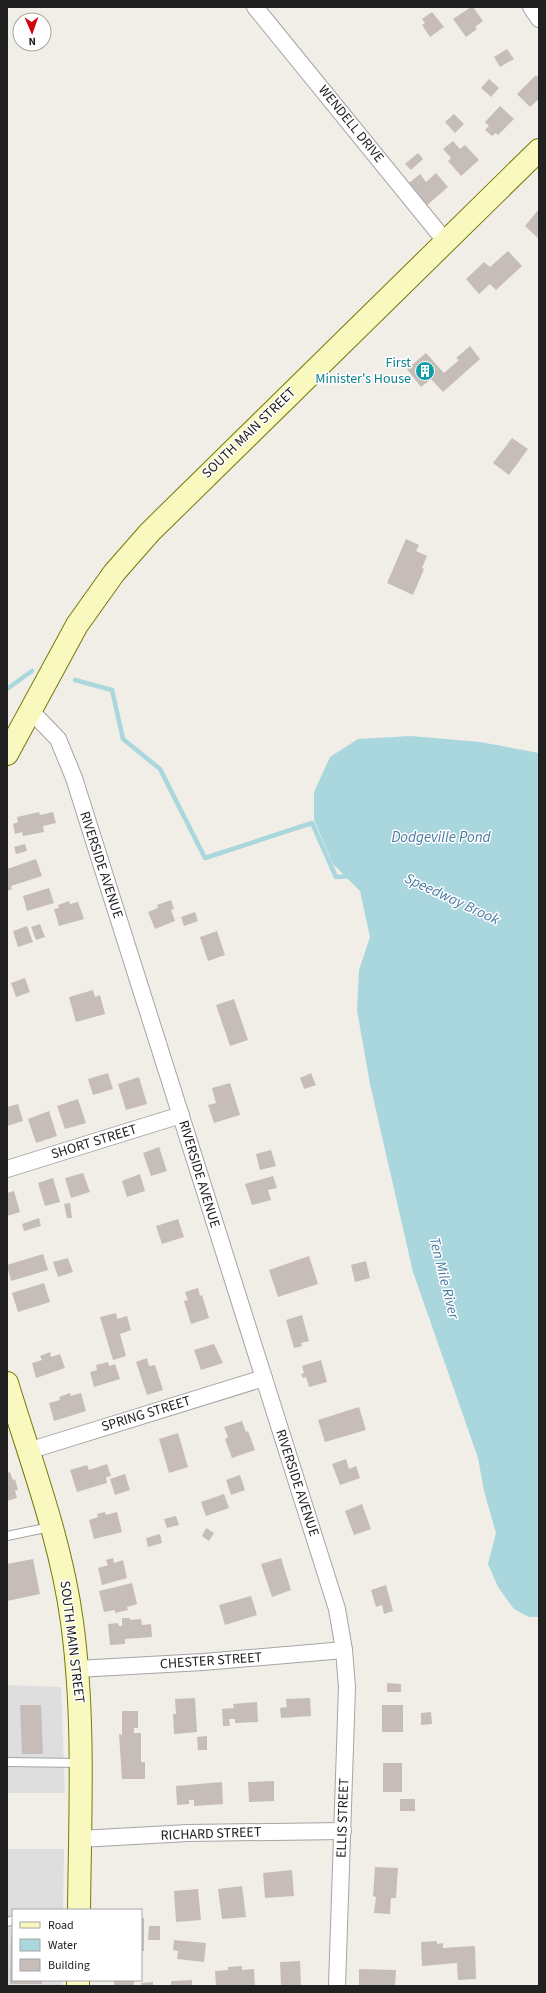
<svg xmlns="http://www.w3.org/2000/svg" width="546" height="1993" font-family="'Source Sans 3',sans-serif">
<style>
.residential{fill:#dfdede}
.water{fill:#aad6de}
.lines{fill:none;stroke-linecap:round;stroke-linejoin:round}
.stream{stroke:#aad6de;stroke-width:4.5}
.building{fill:#c6bdb8}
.lane-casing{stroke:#a5a5a5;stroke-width:10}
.street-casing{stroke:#a5a5a5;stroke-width:18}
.secondary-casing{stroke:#757a07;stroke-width:24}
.lane{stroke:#fff;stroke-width:8}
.street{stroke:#fff;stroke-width:16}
.secondary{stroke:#f9f8bf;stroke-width:22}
.labels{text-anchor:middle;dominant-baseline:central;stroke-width:3;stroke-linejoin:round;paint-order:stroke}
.street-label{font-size:14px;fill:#212121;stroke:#fff}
.culture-label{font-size:14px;fill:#0d838f;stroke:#fff;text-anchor:end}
.water-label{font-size:15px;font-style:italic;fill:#487aa1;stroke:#fff}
</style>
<rect width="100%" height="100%" fill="#f1eee8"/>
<g class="residential">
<polygon points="7,1685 61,1687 65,1793 7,1793"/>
<polygon points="7,1849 64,1849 63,1910 13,1910 13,1980 62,1980 62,1986 7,1986"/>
</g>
<polygon class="water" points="411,736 480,742 539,753 539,1617 529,1617 514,1609 498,1587 488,1564 496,1533 484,1491 478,1458 413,1272 370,1084 357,1010 359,970 370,937 360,891 333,864 314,820 314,792 330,757 358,739"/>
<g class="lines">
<g class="stream">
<polyline points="75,680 112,690 123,739 160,769 205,858 312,823 336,877 350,876"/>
<polyline points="7,689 32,671"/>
</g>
</g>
<g class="building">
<polygon points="471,7 473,7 483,21 475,27 477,29 466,37 453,19"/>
<polygon points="432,12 444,27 430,37 422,25 425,23 422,19"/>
<polygon points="507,49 514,59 500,67 494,57"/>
<polygon points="536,75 539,78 539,99 530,107 517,94"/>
<polygon points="489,79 499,88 491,97 481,88"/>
<polygon points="500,106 514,119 498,135 496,133 492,136 485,130 489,126 485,122"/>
<polygon points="454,114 464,124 455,133 445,122"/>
<polygon points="453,141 460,149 465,145 479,160 461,176 448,161 451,158 443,149"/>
<polygon points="418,153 423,159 411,170 405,164"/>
<polygon points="436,173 448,187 426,206 420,198 421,197 409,183 420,174 426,182"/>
<polygon points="539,209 539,237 538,238 525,226"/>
<polygon points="508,251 522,266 496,290 490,284 479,294 466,279 484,262 490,267"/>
<polygon points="470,346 480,359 443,392 431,379 421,387 407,369 426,353 444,373 459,360 456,358"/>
<polygon points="512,438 528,449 509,475 493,463"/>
<polygon points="406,539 419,545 416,551 427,556 422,568 424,569 413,595 387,583"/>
<polygon points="39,812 40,815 53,812 56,823 43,826 44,832 23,836 22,832 15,834 13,824 18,822 17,817"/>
<polygon points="25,844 27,851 16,854 14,847"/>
<polygon points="36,859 42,876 11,886 12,889 7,891 7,869"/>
<polygon points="49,888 54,903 27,911 23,896"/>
<polygon points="171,900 174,909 171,910 175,921 155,929 148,912 158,908 157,905"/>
<polygon points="69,901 70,904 78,902 84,919 59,926 54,909 59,908 58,905"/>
<polygon points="195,912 198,921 184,926 181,917"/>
<polygon points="40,924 45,937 36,940 31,927"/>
<polygon points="27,926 33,942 18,947 13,931"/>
<polygon points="217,931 225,955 208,961 200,937"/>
<polygon points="25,978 30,992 16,997 11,983"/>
<polygon points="93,990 95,997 100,995 105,1014 76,1022 69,997"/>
<polygon points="234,999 248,1040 230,1046 216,1005"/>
<polygon points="108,1073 113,1089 93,1095 88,1079"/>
<polygon points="311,1073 316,1085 304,1089 300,1078"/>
<polygon points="139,1077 147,1104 126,1110 118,1084"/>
<polygon points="230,1083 240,1115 214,1123 208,1105 216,1103 212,1088"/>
<polygon points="78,1099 86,1123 65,1129 57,1106"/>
<polygon points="18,1104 23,1121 7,1126 7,1107"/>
<polygon points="49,1111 57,1136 36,1143 28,1119"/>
<polygon points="159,1147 167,1171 151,1176 143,1153"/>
<polygon points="271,1150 276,1166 260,1170 256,1154"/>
<polygon points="83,1173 90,1192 71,1198 65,1178"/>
<polygon points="140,1174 145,1191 127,1197 122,1181"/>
<polygon points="273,1176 277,1188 268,1190 271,1200 252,1205 245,1184"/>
<polygon points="53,1178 60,1202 45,1206 38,1183"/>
<polygon points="14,1191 20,1212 7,1216 7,1193"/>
<polygon points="70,1203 72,1218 67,1218 64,1204"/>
<polygon points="39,1218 41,1226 24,1231 22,1224"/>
<polygon points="178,1219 184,1237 162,1244 156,1226"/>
<polygon points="43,1254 48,1270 11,1281 7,1265"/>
<polygon points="309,1256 318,1284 278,1297 269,1270"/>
<polygon points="68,1258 73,1272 58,1277 53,1262"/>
<polygon points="366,1261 370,1278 355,1282 351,1265"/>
<polygon points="44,1283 50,1302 18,1312 12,1293"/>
<polygon points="198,1288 200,1296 202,1295 209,1318 191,1324 184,1301 188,1300 185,1292"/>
<polygon points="116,1313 117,1319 127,1316 131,1330 120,1334 126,1356 113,1360 100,1317"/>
<polygon points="302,1315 309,1341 301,1343 302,1346 294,1348 286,1320"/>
<polygon points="214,1344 223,1363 201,1370 194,1350"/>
<polygon points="50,1352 51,1357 60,1354 65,1368 36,1378 32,1363 42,1360 40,1356"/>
<polygon points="147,1358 149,1366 155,1365 163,1390 147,1395 136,1362"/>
<polygon points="321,1360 327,1382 309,1387 306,1377 303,1378 301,1374 304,1373 302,1366"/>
<polygon points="108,1362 109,1366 115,1364 120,1379 94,1387 90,1372 97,1370 96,1365"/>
<polygon points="70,1393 71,1396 81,1393 86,1411 54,1421 49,1403 60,1400 59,1397"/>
<polygon points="359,1407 366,1430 325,1442 318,1420"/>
<polygon points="242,1421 246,1432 248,1431 255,1450 232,1458 225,1439 228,1437 224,1427"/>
<polygon points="178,1433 188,1467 169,1473 159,1439"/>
<polygon points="346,1459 349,1469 356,1466 360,1478 340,1485 332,1464"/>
<polygon points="107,1464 111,1476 106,1477 107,1483 77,1492 70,1470 87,1465 89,1470"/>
<polygon points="10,1472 13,1480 15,1479 18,1490 15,1490 17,1498 7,1501 7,1473"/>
<polygon points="125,1474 130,1490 115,1495 110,1479"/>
<polygon points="240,1475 245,1490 231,1495 226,1480"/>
<polygon points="224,1494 229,1508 206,1516 201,1502"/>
<polygon points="362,1504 371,1529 354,1535 345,1511"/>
<polygon points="105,1512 106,1515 117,1512 122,1532 94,1539 89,1520 98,1517 97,1514"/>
<polygon points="176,1516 179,1525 167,1528 164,1519"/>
<polygon points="206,1528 214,1533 209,1541 202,1536"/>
<polygon points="160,1534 162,1543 148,1547 146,1538"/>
<polygon points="113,1558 114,1563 123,1560 127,1578 102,1585 98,1568 108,1565 106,1560"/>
<polygon points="281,1558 291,1590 272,1597 261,1564"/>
<polygon points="33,1559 40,1594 7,1601 7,1564"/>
<polygon points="132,1583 137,1604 127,1607 128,1610 115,1613 115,1610 104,1612 99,1591"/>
<polygon points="386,1585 393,1611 384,1614 382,1605 376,1607 371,1590"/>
<polygon points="251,1596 257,1615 225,1625 219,1605"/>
<polygon points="122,1618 130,1618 130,1620 141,1619 142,1625 151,1624 152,1637 125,1639 125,1644 110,1645 108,1624 118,1623 119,1626 122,1626"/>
<polygon points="387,1683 401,1684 401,1692 387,1692"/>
<polygon points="195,1698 197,1732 174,1734 173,1714 176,1714 175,1699"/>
<polygon points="310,1698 311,1716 281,1718 280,1708 287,1707 286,1699"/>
<polygon points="257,1702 258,1722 235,1723 235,1719 229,1719 230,1726 223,1726 222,1709 234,1708 233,1704"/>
<polygon points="20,1705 41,1705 43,1754 22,1754"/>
<rect x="382" y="1705" width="21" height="27"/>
<polygon points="122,1711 138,1711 138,1728 134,1728 134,1733 141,1733 141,1762 145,1762 145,1779 122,1779 119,1734 122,1735"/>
<polygon points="431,1712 432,1724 421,1725 421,1713"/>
<polygon points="207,1736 207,1750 198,1750 197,1737"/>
<rect x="383" y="1763" width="19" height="29"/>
<polygon points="274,1781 274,1801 249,1802 248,1782"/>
<polygon points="222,1782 223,1804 194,1806 194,1800 189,1800 189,1804 177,1805 176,1786"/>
<rect x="400" y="1799" width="15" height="12"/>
<polygon points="375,1867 398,1868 396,1898 391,1898 390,1914 374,1913 376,1897 373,1896"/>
<polygon points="292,1870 294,1896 265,1898 263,1873"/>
<polygon points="242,1886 246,1917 222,1919 218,1889"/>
<polygon points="198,1889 201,1920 176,1922 174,1891"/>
<rect x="141" y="1918" width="3" height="33"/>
<polygon points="149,1926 160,1926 160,1940 148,1940"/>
<polygon points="11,1935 13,1935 13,1980 42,1980 42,1984 10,1984"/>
<polygon points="174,1940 206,1943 204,1962 177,1959 178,1951 173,1950"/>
<polygon points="437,1941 437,1944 443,1943 443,1948 475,1946 476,1979 458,1980 457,1963 422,1966 421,1942"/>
<polygon points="300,1961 301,1986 281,1986 280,1962"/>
<polygon points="242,1966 242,1970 254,1969 255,1986 216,1986 215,1971 228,1970 228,1967"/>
<polygon points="359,1969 396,1970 395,1986 359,1986"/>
<rect x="114" y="1980" width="20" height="6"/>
<polygon points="192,1980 192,1986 171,1986 171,1981"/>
<polygon points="153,1982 153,1986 141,1986 141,1983"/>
</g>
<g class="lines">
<g class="lane-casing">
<g id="lane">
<polyline points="7,1536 50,1527"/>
<polyline points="7,1762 80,1763"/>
<polyline points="7,1922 13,1920"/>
</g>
</g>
<g class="street-casing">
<g id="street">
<polyline points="255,7 446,242"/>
<polyline points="531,7 539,19"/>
<polyline points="30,710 58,739 74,778 337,1609 344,1650 347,1687 337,1986"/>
<polyline points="7,1169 181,1115"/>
<polyline points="28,1451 264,1378"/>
<polyline points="77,1669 203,1662 344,1650"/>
<polyline points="80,1839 188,1833 343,1831"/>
</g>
</g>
<g class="secondary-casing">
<g id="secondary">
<polyline points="7,754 77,625 114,573 150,532 539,150"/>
<path d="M7,1383C31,1462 61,1540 72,1622C85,1718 80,1814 79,1910"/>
<polyline points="78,1986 78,1980"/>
</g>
</g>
<use href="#lane" class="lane"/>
<use href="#street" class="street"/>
<use href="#secondary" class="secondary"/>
</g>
<defs>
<g id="building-disc" transform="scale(1)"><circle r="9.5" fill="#0f9aa8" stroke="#fff"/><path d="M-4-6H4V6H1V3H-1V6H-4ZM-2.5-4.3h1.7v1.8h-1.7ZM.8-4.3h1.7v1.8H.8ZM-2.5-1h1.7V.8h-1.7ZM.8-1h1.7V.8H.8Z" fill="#fff"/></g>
</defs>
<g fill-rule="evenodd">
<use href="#building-disc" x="425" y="371"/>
</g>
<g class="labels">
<g class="street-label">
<text transform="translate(351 124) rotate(51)">WENDELL DRIVE</text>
<text transform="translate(249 433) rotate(-44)">SOUTH MAIN STREET</text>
<text transform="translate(101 865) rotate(72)">RIVERSIDE AVENUE</text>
<text transform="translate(94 1142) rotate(-17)">SHORT STREET</text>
<text transform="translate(199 1174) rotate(73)">RIVERSIDE AVENUE</text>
<text transform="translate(146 1414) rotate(-17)">SPRING STREET</text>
<text transform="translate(297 1483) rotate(72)">RIVERSIDE AVENUE</text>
<text transform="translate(72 1642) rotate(83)">SOUTH MAIN STREET</text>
<text transform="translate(211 1661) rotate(-4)">CHESTER STREET</text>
<text transform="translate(343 1818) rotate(-88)">ELLIS STREET</text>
<text transform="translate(211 1834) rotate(-2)">RICHARD STREET</text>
</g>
<g class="culture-label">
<text x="411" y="363">First<tspan x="411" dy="16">Minister's House</tspan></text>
</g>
<g class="water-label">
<text x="441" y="837">Dodgeville Pond</text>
<text transform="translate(452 899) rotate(25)">Speedway Brook</text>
<text transform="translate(444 1278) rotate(76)">Ten Mile River</text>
</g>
</g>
<rect width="546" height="1993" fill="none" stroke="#212121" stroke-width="16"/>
<rect x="12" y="1909" width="130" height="72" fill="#ffffff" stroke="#a6a6a6"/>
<rect x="20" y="1922" width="20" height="6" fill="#f9f8bf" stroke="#a6a6a6"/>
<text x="48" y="1929" font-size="12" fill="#212121">Road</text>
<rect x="20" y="1939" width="20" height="12" fill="#aad6de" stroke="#a6a6a6"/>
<text x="48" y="1949" font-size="12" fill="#212121">Water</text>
<rect x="20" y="1959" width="20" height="12" fill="#c6bdb8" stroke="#a6a6a6"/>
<text x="48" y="1969" font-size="12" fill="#212121">Building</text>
<g transform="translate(32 32) rotate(178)"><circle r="19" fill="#ffffff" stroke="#a6a6a6"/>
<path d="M0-3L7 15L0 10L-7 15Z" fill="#d00310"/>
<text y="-6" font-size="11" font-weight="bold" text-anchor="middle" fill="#212121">N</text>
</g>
</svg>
